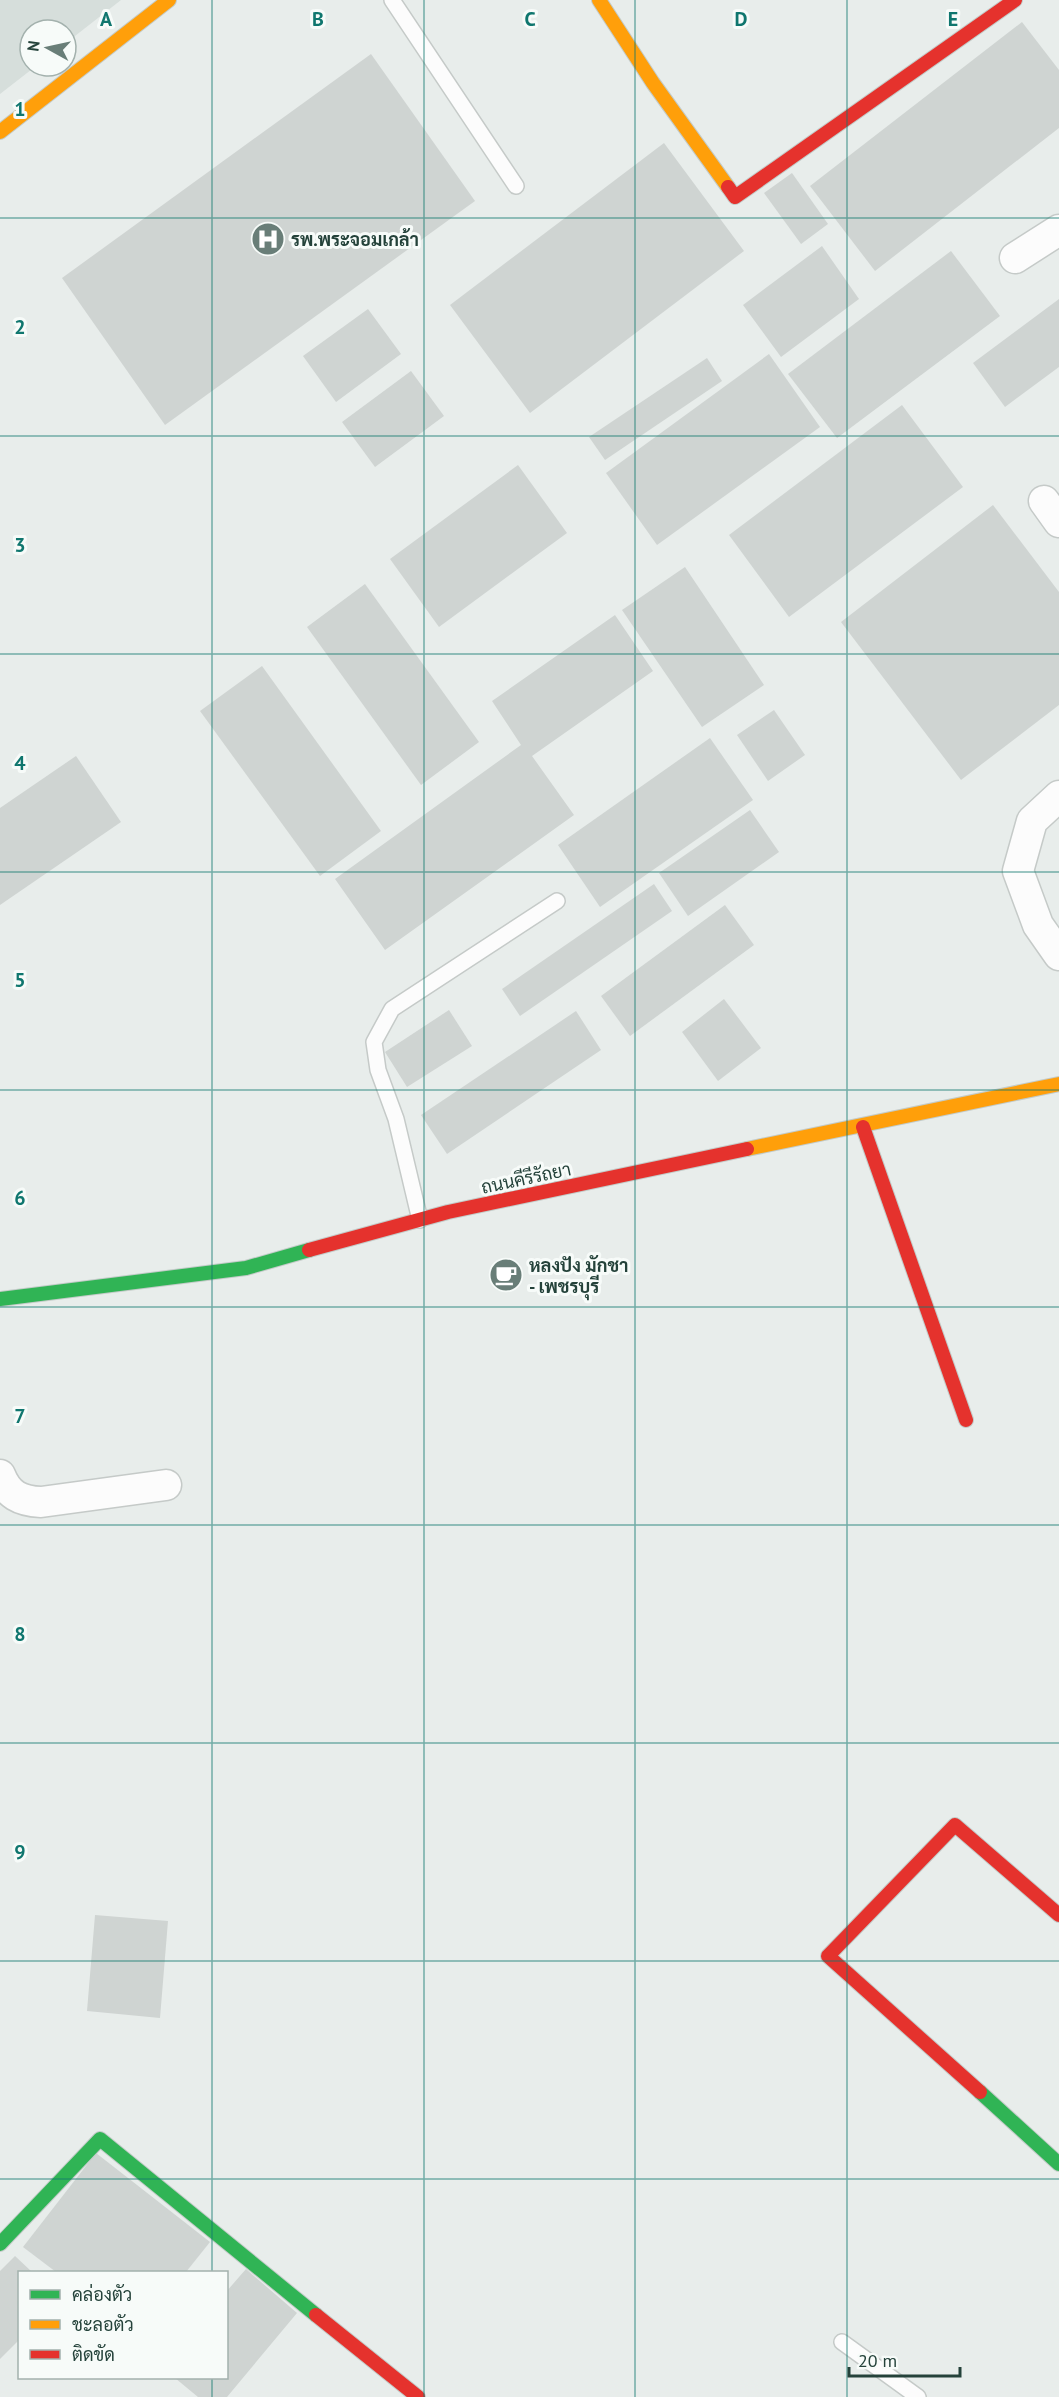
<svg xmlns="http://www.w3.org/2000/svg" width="1059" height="2397" font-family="'PT Sans',Sarabun,sans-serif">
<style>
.built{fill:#d6dedb}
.building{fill:#cfd4d2}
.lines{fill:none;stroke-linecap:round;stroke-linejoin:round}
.lane-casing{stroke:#c5cac8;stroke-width:18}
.street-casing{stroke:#c5cac8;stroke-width:33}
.fast-casing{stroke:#c3cbc8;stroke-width:16}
.slow-casing{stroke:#c3cbc8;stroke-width:16}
.jam-casing{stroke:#c3cbc8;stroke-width:16}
.lane{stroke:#fcfcfc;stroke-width:15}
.street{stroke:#fcfcfc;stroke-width:30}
.fast{stroke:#30b455;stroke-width:14}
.slow{stroke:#ff9f0a;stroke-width:14}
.jam{stroke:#e5322d;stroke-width:14}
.grid{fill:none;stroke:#0f766e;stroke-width:1.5;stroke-opacity:0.55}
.labels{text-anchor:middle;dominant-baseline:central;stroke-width:6;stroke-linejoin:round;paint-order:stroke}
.poi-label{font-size:18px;font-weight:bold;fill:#24423a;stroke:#f7fbf9;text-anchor:start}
.street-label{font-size:18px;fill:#24423a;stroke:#f7fbf9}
.grid-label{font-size:20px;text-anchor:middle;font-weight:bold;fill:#0f766e;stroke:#f7fbf9;stroke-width:6;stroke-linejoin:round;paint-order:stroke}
</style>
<rect width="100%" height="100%" fill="#e8edeb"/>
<polygon class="built" points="0,0 121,0 66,43 66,30 30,30 30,66 36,66 0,94"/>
<g class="building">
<polygon points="1022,22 1059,70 1059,128 875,271 810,186"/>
<polygon points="371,54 475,201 165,425 62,278"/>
<polygon points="664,143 744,251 530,413 450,305"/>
<polygon points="792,173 828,224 801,244 764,193"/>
<polygon points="822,246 859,299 781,357 743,305"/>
<polygon points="951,251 1000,316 837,438 788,374"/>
<polygon points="1059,299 1059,367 1005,407 973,363"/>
<polygon points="368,309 401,354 336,402 303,356"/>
<polygon points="769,354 820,427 657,545 606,473"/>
<polygon points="707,358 722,381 605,460 589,437"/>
<polygon points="411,371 444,416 375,467 342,422"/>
<polygon points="902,405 963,487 789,617 729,535"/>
<polygon points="518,465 567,533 439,627 390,559"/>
<polygon points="993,505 1059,592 1059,705 961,780 841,622"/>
<polygon points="685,567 764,685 702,727 622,610"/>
<polygon points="365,584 479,742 421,785 307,627"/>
<polygon points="615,615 653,671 532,756 574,815 385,950 335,879 521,745 492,701"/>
<polygon points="262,666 381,831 320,876 200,711"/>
<polygon points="774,710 805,755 768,781 737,735"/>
<polygon points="710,738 753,800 600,907 558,845"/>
<polygon points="76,756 121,822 0,905 0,808"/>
<polygon points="750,810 779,852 688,916 659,873"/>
<polygon points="654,884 672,911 520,1016 502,989"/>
<polygon points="725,905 754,945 630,1036 601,996"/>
<polygon points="724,999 761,1048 718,1081 682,1032"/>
<polygon points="449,1010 472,1046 407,1087 385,1052"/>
<polygon points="576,1011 601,1050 447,1154 421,1115"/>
<polygon points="95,1915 168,1921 160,2018 87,2011"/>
<polygon points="96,2153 210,2242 186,2272 56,2272 23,2247"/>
<polygon points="15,2256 32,2272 20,2272 20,2339 0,2359 0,2271"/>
<polygon points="246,2269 297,2313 227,2397 198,2397 175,2378 226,2378 226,2292"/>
</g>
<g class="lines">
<g class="lane-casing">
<g id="lane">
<polyline points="392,0 516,186"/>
<polyline points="420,1220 396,1119 378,1070 374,1042 392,1009 557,901"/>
<polyline points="842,2342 918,2397"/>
</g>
</g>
<g class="street-casing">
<g id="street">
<polyline points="1015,258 1059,230"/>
<polyline points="1044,501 1059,522"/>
<polyline points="1059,796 1032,821 1018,871 1038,925 1059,955"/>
<path d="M0,1475C8,1495 20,1501 41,1502L166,1485"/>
</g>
</g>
<g class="fast-casing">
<g id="fast">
<polyline points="0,1299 246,1268 309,1250"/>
<polyline points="980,2092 1059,2164"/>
<polyline points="0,2244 100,2139 316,2315"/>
</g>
</g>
<g class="slow-casing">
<g id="slow">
<polyline points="599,0 653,83 728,187"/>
<polyline points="0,132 169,0"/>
<polyline points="747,1149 1059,1084"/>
</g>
</g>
<g class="jam-casing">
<g id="jam">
<polyline points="728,187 735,197 1015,0"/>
<polyline points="863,1127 966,1420"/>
<polyline points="309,1250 448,1212 747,1149"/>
<polyline points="980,2092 828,1956 955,1825 1059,1915"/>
<polyline points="316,2315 418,2397"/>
</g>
</g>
<use href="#lane" class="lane"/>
<use href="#street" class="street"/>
<use href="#fast" class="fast"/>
<use href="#slow" class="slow"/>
<use href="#jam" class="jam"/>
</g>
<path class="grid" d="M212,0V2272M424,0V2397M635,0V2397M847,0V2397M0,218H1059M0,436H1059M0,654H1059M0,872H1059M0,1090H1059M0,1307H1059M0,1525H1059M0,1743H1059M0,1961H1059M0,2179H1059M212,2378V2397"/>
<defs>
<g id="hospital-disc" transform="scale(1.725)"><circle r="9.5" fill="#697e78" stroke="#f7fbf9"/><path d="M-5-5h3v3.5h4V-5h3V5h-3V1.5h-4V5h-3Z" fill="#fff"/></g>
<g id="cafe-disc" transform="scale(1.725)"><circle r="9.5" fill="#697e78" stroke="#f7fbf9"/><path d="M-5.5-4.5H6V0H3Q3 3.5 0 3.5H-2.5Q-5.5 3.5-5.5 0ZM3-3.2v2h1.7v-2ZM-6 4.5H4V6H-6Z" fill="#fff"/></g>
</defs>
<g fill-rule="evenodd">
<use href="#hospital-disc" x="268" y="239"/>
<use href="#cafe-disc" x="506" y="1275"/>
</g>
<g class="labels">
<g class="poi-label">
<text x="291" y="239">รพ.พระจอมเกล้า</text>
<text x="529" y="1265">หลงปัง มักชา<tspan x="529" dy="21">- เพชรบุรี</tspan></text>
</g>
<g class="street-label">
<text transform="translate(526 1178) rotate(-12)">ถนนคีรีรัถยา</text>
</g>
</g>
<g class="grid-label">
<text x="106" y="26">A</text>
<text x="318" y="26">B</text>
<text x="530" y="26">C</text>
<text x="741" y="26">D</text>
<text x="953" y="26">E</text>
<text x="20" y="116">1</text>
<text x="20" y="334">2</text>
<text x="20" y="552">3</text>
<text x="20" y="770">4</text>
<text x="20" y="987">5</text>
<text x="20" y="1205">6</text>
<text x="20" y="1423">7</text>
<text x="20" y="1641">8</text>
<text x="20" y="1859">9</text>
</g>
<rect x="18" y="2271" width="210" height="108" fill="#f7fbf9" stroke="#a3b1ad" stroke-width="1.5"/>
<rect x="30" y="2290" width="30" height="9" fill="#30b455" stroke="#a3b1ad" stroke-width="1.5"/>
<text x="72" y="2301" font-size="18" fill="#24423a">คล่องตัว</text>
<rect x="30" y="2320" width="30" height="9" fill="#ff9f0a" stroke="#a3b1ad" stroke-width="1.5"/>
<text x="72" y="2331" font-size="18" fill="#24423a">ชะลอตัว</text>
<rect x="30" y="2350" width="30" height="9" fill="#e5322d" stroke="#a3b1ad" stroke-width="1.5"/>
<text x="72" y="2361" font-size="18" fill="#24423a">ติดขัด</text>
<g transform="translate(48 48) rotate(278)"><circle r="28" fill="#f7fbf9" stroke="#a3b1ad" stroke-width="1.5"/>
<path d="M0-4.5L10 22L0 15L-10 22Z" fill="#697e78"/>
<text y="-9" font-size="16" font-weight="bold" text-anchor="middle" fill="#24423a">N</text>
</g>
<path d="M849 2367v9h111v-9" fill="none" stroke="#24423a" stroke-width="3"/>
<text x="858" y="2367" font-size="18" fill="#24423a" stroke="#f7fbf9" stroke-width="4.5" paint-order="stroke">20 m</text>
</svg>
